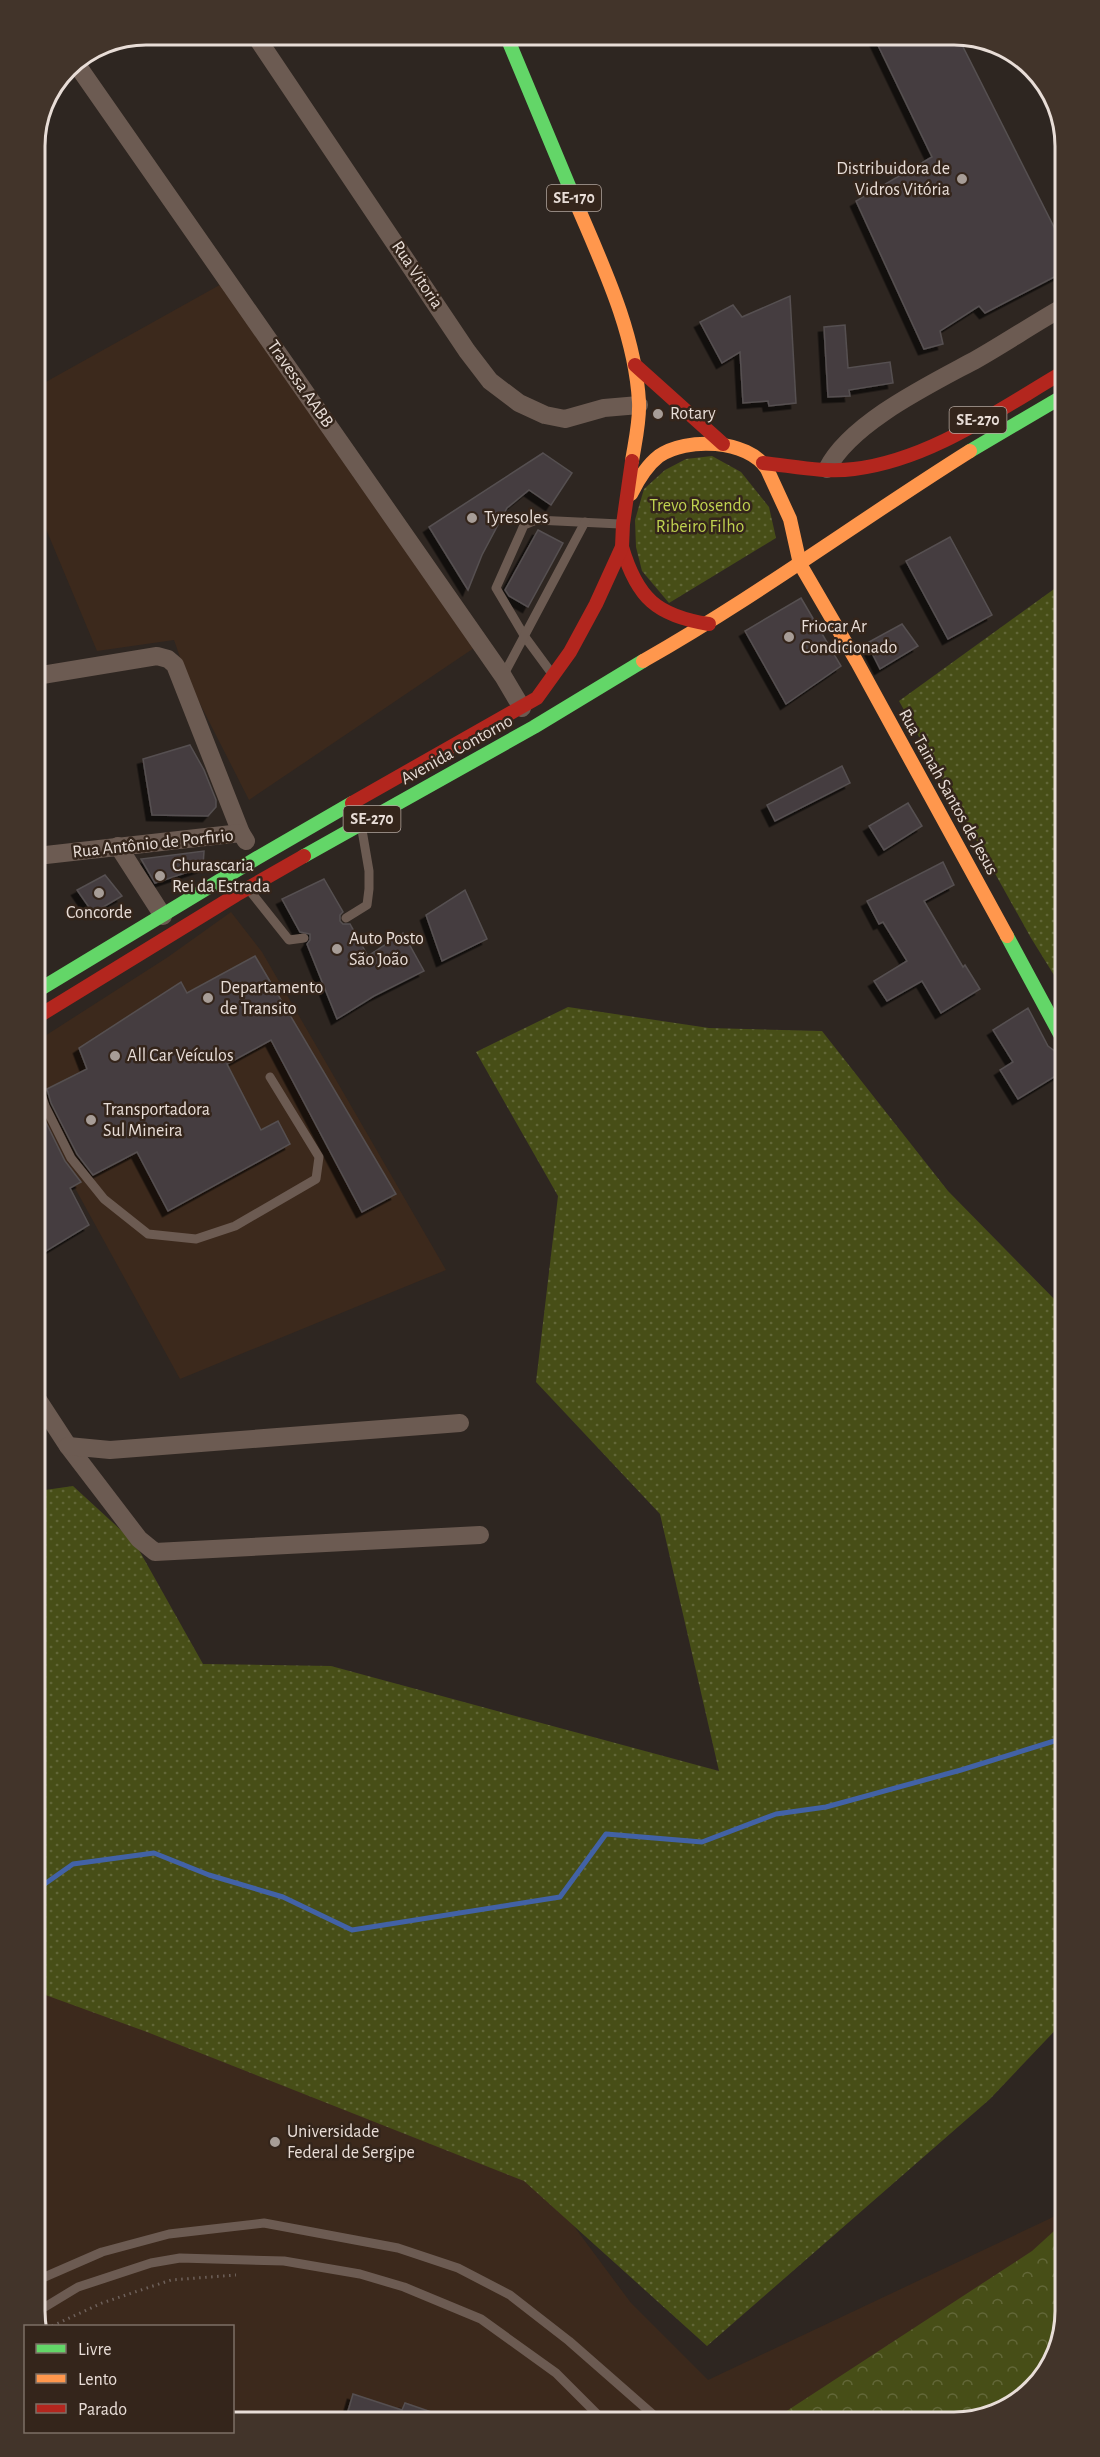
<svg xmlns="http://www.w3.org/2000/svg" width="1100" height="2457" font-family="'Alegreya Sans',sans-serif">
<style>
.built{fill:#3c291c}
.grass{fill:url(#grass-dots)}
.forest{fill:url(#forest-crowns)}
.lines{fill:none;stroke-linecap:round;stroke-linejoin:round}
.stream{stroke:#4262a6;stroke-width:5}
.building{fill:#453e40;stroke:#565051;stroke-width:1.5;filter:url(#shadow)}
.path{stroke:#6e615b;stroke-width:3;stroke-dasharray:1.5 4.5;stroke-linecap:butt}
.lane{stroke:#6c5b52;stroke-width:9}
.street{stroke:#6c5b52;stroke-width:18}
.fast{stroke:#63d668;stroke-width:14}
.slow{stroke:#ff974d;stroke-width:14}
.jam{stroke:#b3261e;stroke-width:14}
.poi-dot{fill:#a79d97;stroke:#34251b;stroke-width:2}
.labels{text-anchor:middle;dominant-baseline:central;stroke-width:5;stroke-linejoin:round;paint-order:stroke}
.shield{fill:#34251b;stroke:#b2a69f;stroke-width:1.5}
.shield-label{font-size:16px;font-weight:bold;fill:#e8ddd7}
.poi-label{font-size:18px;fill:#e8ddd7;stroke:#34251b;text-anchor:start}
.street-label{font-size:18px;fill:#e8ddd7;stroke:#34251b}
.park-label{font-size:18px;fill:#bfd250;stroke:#34251b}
.rim{fill:none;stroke:#e8ddd7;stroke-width:3}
</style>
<defs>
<pattern id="grass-dots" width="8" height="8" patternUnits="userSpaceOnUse" patternTransform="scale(1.5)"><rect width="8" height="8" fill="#474e17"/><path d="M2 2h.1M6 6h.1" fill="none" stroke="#626738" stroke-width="1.8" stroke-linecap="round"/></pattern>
<pattern id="forest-crowns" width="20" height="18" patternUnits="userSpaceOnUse" patternTransform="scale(1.5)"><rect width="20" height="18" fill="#474e17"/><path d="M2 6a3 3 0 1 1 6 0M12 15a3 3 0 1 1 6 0" fill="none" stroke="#626738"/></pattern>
<filter id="shadow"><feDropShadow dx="-5.5" dy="5.5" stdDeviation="0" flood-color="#0009"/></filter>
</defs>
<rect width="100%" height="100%" fill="#2e2621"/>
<g class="built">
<polygon points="234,277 474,648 249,800 188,680 174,640 97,651 36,505 35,388"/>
<polygon points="231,912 262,952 446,1270 180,1379 37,1119 37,1041 168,957"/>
<polygon points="117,1896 460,2073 631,2303 708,2380 1049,2219 1065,2210 1065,2311 1043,2379 990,2416 233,2422 232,2326 40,2326 39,1916"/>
</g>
<g class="grass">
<polygon points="712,456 741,472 769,507 776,538 669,603 642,571 636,547 635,520 644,489 665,470 686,459"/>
<polygon points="1061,584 1062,988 1031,938 899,701"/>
<polygon points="568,1007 709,1028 822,1031 948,1191 1063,1308 1065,2020 990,2099 707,2346 524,2181 147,2032 40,1993 38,1491 73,1486 135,1543 203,1664 331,1666 719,1771 660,1514 536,1382 558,1196 476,1052"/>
</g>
<polygon class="forest" points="1065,2221 1065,2311 1043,2379 990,2416 776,2418 1032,2251"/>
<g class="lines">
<polyline class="stream" points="39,1888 73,1864 154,1853 209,1875 283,1897 352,1930 560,1897 606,1834 702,1842 776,1814 826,1807 961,1770 1064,1738"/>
</g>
<g class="building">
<polygon points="873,35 957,35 1060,239 1060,274 985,313 979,306 940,331 943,344 924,349 856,201 932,157"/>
<polygon points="790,296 796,403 769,406 768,401 743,403 740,352 722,363 700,322 733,305 742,317"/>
<polygon points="845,325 848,368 890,362 893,383 849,390 850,396 828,397 824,327"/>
<polygon points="543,453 572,473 551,505 529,490 507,508 482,555 468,590 429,527"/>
<polygon points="538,530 563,543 528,607 509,596 505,590"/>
<polygon points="950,537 992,615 948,639 906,561"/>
<polygon points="801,598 841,666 786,704 745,631"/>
<polygon points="902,624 918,646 880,669 867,643"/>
<polygon points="190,745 204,770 216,800 216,807 208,816 152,815 143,759"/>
<polygon points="842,766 850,783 775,821 767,805"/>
<polygon points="908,803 922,826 884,850 869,826"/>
<polygon points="204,851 203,867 155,883 141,859"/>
<polygon points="943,862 954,885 924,901 963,967 965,965 980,989 941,1013 922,981 887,1001 874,981 907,961 883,922 879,924 867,901"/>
<polygon points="105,875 122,896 93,913 77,890"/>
<polygon points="324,879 343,912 340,915 340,921 343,924 350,924 368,956 403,933 424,971 374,996 337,1019 307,944 310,940 310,934 300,932 282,899"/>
<polygon points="465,890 487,939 442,961 426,915"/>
<polygon points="255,956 396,1194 362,1212 271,1040 227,1064 261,1130 278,1121 290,1144 168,1211 137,1152 93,1175 77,1154 51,1103 47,1089 87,1069 79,1048 181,982 187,993"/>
<polygon points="1028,1008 1048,1046 1056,1052 1062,1062 1062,1072 1018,1099 1000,1070 1013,1062 993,1030"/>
<polygon points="37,1104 65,1161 81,1182 70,1188 89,1225 38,1256"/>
<polygon points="353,2394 402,2410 405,2403 449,2418 449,2420 345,2421"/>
</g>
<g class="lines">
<polyline class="path" points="52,2326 102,2303 171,2280 236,2275"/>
<g class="lane">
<polyline points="550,671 525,637 496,588 521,532 524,525 536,520 620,524"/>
<polyline points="503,676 585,522"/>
<polyline points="250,891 289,940 304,938"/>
<polyline points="346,918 367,905 369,889 369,871 362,830"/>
<polyline points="37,1082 45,1106 71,1158 104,1199 148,1234 196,1239 235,1226 316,1179 319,1157 270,1077"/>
<polyline points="40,2279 102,2252 169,2234 264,2223 398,2248 458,2268 510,2295 569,2341 658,2419"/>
<polyline points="40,2310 78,2287 151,2263 180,2258 284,2261 360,2274 404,2287 481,2319 556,2373 602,2419"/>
</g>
<g class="street">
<polyline points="255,35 467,351 490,381 519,403 545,415 565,419 604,408 639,405"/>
<polyline points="75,62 503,676 522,708"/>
<path d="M827,469C851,422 931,384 977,359C1005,343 1032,325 1060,309"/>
<polyline points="36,676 157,656 168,659 175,665 241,833"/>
<polyline points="118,846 163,916"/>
<polyline points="37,856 241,833 246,841"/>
<polyline points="38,1400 68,1446 139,1539 155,1552 480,1535"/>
<polyline points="68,1446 110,1450 460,1423"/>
</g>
<g class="fast">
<polyline points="506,35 574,198"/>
<polyline points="970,451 1060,398"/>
<polyline points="304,856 534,727 643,661"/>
<polyline points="1007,936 1062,1038"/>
<polyline points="37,991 257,858 352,803"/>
</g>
<g class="slow">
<path d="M574,198C601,262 635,331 639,402C640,421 635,442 632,461"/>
<path d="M631,494C638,480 646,466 659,456C686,437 748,439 767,469L790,519L800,564"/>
<polyline points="800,564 857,662 1007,936"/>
<path d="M643,661C756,597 860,520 970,451"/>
</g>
<g class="jam">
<polyline points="635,365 723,444"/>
<path d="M763,463C793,466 824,473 854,469C929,460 997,411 1060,374"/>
<path d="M622,547C637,598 657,616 709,624"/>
<polyline points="352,803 537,698 570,652 596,604 622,547 623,524 632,461"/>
<polyline points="37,1017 236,895 304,856"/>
</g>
</g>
<g class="poi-dot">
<circle cx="962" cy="179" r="6"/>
<circle cx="658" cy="414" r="6"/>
<circle cx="472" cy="518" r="6"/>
<circle cx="789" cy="637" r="6"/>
<circle cx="160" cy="876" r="6"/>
<circle cx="99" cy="893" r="6"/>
<circle cx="337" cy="949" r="6"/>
<circle cx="208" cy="998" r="6"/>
<circle cx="115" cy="1056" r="6"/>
<circle cx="91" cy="1120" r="6"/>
<circle cx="275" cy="2142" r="6"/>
</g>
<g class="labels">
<g class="shield">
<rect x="547" y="185" width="54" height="26" rx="4.5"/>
<rect x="949.5" y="407" width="57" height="26" rx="4.5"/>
<rect x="343.5" y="806" width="57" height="26" rx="4.5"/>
</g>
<g class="shield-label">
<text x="574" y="198">SE-170</text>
<text x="978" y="420">SE-270</text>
<text x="372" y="819">SE-270</text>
</g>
<g class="poi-label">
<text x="950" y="169" text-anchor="end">Distribuidora de<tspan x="950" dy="21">Vidros Vitória</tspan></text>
<text x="670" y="414">Rotary</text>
<text x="484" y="518">Tyresoles</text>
<text x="801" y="627">Friocar Ar<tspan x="801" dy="21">Condicionado</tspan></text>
<text x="172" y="866">Churascaria<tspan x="172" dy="21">Rei da Estrada</tspan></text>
<text x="99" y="913" text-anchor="middle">Concorde</text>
<text x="349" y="939">Auto Posto<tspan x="349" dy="21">São João</tspan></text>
<text x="220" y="988">Departamento<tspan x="220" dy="21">de Transito</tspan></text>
<text x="127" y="1056">All Car Veículos</text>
<text x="103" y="1110">Transportadora<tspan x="103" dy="21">Sul Mineira</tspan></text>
<text x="287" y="2132">Universidade<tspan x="287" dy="21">Federal de Sergipe</tspan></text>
</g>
<g class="street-label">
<text transform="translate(417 275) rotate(56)">Rua Vitoria</text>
<text transform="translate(300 384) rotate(55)">Travessa AABB</text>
<text transform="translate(457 750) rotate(-29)">Avenida Contorno</text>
<text transform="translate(948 792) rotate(61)">Rua Tainah Santos de Jesus</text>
<text transform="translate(153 844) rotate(-6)">Rua Antônio de Porfirio</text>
</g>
<g class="park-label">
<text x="700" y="506">Trevo Rosendo<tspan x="700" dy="21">Ribeiro Filho</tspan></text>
</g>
</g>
<path d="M0 0H1100V2457H0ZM146 45H954A101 101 0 0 1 1055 146V2311A101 101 0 0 1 954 2412H146A101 101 0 0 1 45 2311V146A101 101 0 0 1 146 45Z" fill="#42342a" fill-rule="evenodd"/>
<path class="rim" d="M146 45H954A101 101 0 0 1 1055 146V2311A101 101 0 0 1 954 2412H146A101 101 0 0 1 45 2311V146A101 101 0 0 1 146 45Z"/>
<rect x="24" y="2325" width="210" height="108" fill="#34251b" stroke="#7c6f66" stroke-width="1.5"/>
<rect x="36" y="2344" width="30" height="9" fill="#63d668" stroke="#7c6f66" stroke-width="1.5"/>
<text x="78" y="2355" font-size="18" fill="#e8ddd7">Livre</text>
<rect x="36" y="2374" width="30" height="9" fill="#ff974d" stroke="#7c6f66" stroke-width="1.5"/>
<text x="78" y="2385" font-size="18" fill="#e8ddd7">Lento</text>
<rect x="36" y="2404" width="30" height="9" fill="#b3261e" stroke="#7c6f66" stroke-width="1.5"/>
<text x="78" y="2415" font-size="18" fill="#e8ddd7">Parado</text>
</svg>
